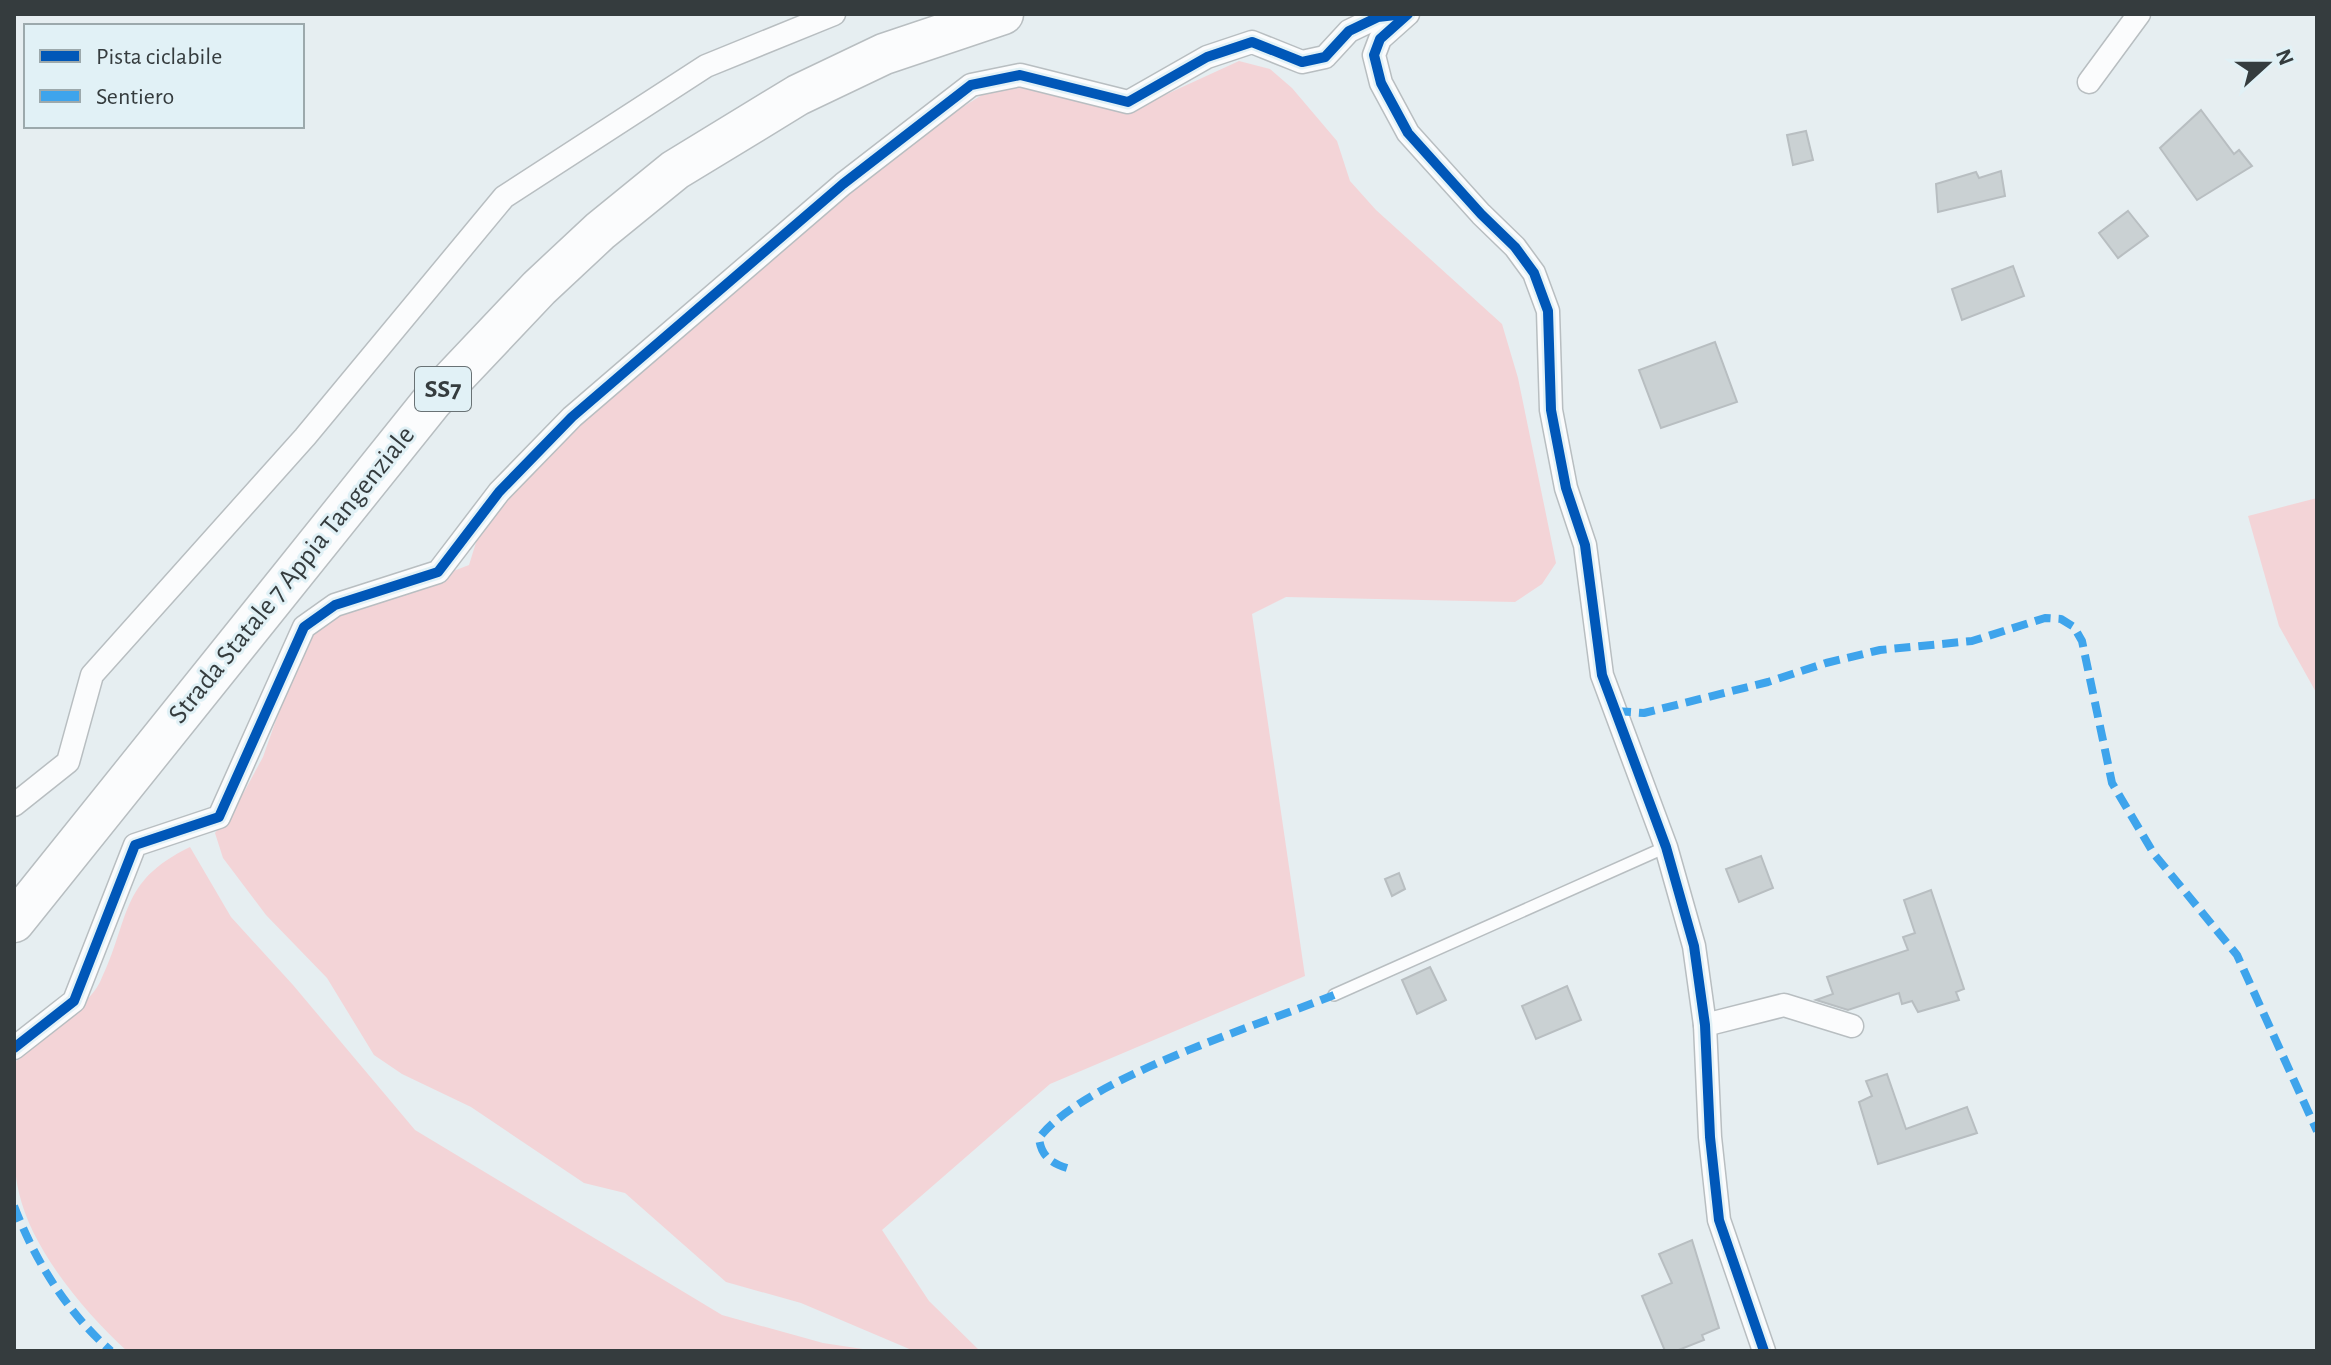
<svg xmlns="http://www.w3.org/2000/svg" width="2331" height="1365" font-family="'Alegreya Sans',sans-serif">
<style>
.green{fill:#f3d4d7}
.building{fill:#cad1d3;stroke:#b8bec1;stroke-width:2}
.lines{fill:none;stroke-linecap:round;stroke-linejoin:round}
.lane-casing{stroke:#b8bec1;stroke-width:14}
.street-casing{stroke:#b8bec1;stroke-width:25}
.highway-casing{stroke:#b8bec1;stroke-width:43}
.lane{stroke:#fbfcfd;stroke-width:11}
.street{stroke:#fbfcfd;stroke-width:22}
.highway{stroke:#fbfcfd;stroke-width:40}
.quiet{stroke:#3ea4ec;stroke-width:8;stroke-dasharray:16 8;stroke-linecap:butt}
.cycleway-casing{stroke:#e1f1f6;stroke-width:15}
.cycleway{stroke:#0057b8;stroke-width:10}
.labels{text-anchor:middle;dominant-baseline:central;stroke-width:6;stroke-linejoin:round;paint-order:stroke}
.shield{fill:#e1f1f6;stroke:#697275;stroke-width:2}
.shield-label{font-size:26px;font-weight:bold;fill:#353c3e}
.street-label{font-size:28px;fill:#353c3e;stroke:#e1f1f6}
</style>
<rect width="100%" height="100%" fill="#e6eef1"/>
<g class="green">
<polygon points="1239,61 1270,69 1292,88 1337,141 1350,181 1376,210 1502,324 1518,378 1556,563 1542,584 1515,602 1286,597 1252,614 1305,976 1050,1084 882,1230 929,1301 980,1351 914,1351 801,1303 726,1282 625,1193 584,1183 471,1107 402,1074 374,1055 327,978 266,915 223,858 215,833 244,792 263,757 302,646 323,621 469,565 478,536 543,451 841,196 931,127 985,93 1011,84 1143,105"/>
<polygon points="2317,498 2317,694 2279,626 2248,516"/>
<path d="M190,847L231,917L293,985L415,1130L722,1315L823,1343L876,1351H127C85,1313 32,1250 19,1193C13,1167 14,1140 14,1114C14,1100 9,1072 17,1060C37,1028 83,1015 100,982C131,918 118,882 190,847Z"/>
</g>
<g class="building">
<polygon points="2201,110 2234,154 2239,150 2252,166 2197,200 2160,148"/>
<polygon points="1806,131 1813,160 1793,165 1787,135"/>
<polygon points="2001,171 2005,196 1938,212 1936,184 1976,172 1979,178"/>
<polygon points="2128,211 2148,236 2118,258 2099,233"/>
<polygon points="2013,266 2024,296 1962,320 1952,289"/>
<polygon points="1715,342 1737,402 1661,428 1639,370"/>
<polygon points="1761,856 1773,888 1739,902 1726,869"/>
<polygon points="1399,873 1405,889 1392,896 1385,879"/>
<polygon points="1931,890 1964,989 1956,992 1959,1000 1918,1012 1912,1001 1902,1004 1899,993 1848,1010 1816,1000 1833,994 1827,977 1908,950 1903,937 1915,933 1904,900"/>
<polygon points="1430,967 1446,1000 1417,1014 1402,980"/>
<polygon points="1567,986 1581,1020 1536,1039 1522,1006"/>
<polygon points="1887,1074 1906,1129 1967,1107 1977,1133 1878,1164 1859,1102 1872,1096 1866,1081"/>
<polygon points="1692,1240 1719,1328 1702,1335 1704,1340 1676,1351 1665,1351 1642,1296 1672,1283 1659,1254"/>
</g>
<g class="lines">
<g class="lane-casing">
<polyline id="lane" points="1334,995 1666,847"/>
</g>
<g class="street-casing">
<g id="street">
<polyline points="1408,14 1380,39 1374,55 1381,83 1408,133 1481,214 1515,247 1534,273 1548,311 1551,410 1566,488 1585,545 1602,675 1666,847 1694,946 1705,1025 1710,1137 1719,1220 1764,1351"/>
<polyline points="2089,82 2139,14"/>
<polyline points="14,805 68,762 92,675 305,437 504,197 706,66 834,14"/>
<polyline points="1705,1025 1784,1005 1852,1026"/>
<polyline points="14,1048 74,1001 135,845 219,817 304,627 335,605 438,572 499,492 572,417 843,184 971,85 1020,75 1128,102 1207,57 1252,42 1302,62 1325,57 1349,31 1378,17 1404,14"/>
</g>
</g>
<g class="highway-casing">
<polyline id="highway" points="14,922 432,401 539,288 600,231 675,170 798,95 884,54 1003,14"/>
</g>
<use href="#lane" class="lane"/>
<use href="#street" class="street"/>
<use href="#highway" class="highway"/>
<g class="quiet">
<polyline points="1615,711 1644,713 1768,682 1826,663 1880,650 1972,641 2045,618 2061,619 2074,627 2082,641 2112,783 2154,854 2237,955 2317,1131"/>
<path d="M1067,1168C1051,1163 1041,1156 1039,1138C1085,1078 1260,1025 1334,995"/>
<path d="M14,1206C35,1261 67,1312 111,1351"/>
</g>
<g class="cycleway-casing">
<g id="cycleway">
<polyline points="1408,14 1380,39 1374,55 1381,83 1408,133 1481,214 1515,247 1534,273 1548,311 1551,410 1566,488 1585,545 1602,675 1666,847 1694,946 1705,1025 1710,1137 1719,1220 1764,1351"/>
<polyline points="14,1048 74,1001 135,845 219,817 304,627 335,605 438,572 499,492 572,417 843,184 971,85 1020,75 1128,102 1207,57 1252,42 1302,62 1325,57 1349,31 1378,17 1404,14"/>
</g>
</g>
<use href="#cycleway" class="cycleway"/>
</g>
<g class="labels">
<rect class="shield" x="415" y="367" width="56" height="44" rx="6"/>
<g class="shield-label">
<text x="443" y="389">SS7</text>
</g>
<g class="street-label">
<text transform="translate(292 575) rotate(-51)">Strada Statale 7 Appia Tangenziale</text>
</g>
</g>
<rect width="2331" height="1365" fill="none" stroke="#353c3e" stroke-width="32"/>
<rect x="24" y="24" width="280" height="104" fill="#e1f1f6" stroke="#9ca9ac" stroke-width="2"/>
<rect x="40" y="50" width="40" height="12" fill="#0057b8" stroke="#9ca9ac" stroke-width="2"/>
<text x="96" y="64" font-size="24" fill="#353c3e">Pista ciclabile</text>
<rect x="40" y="90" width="40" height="12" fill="#3ea4ec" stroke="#9ca9ac" stroke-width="2"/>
<text x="96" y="104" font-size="24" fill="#353c3e">Sentiero</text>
<g transform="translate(2267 64) rotate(69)" stroke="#e1f1f6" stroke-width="6" paint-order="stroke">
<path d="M0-6L14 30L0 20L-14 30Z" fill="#353c3e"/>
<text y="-12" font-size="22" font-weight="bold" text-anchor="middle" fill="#353c3e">N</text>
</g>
</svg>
